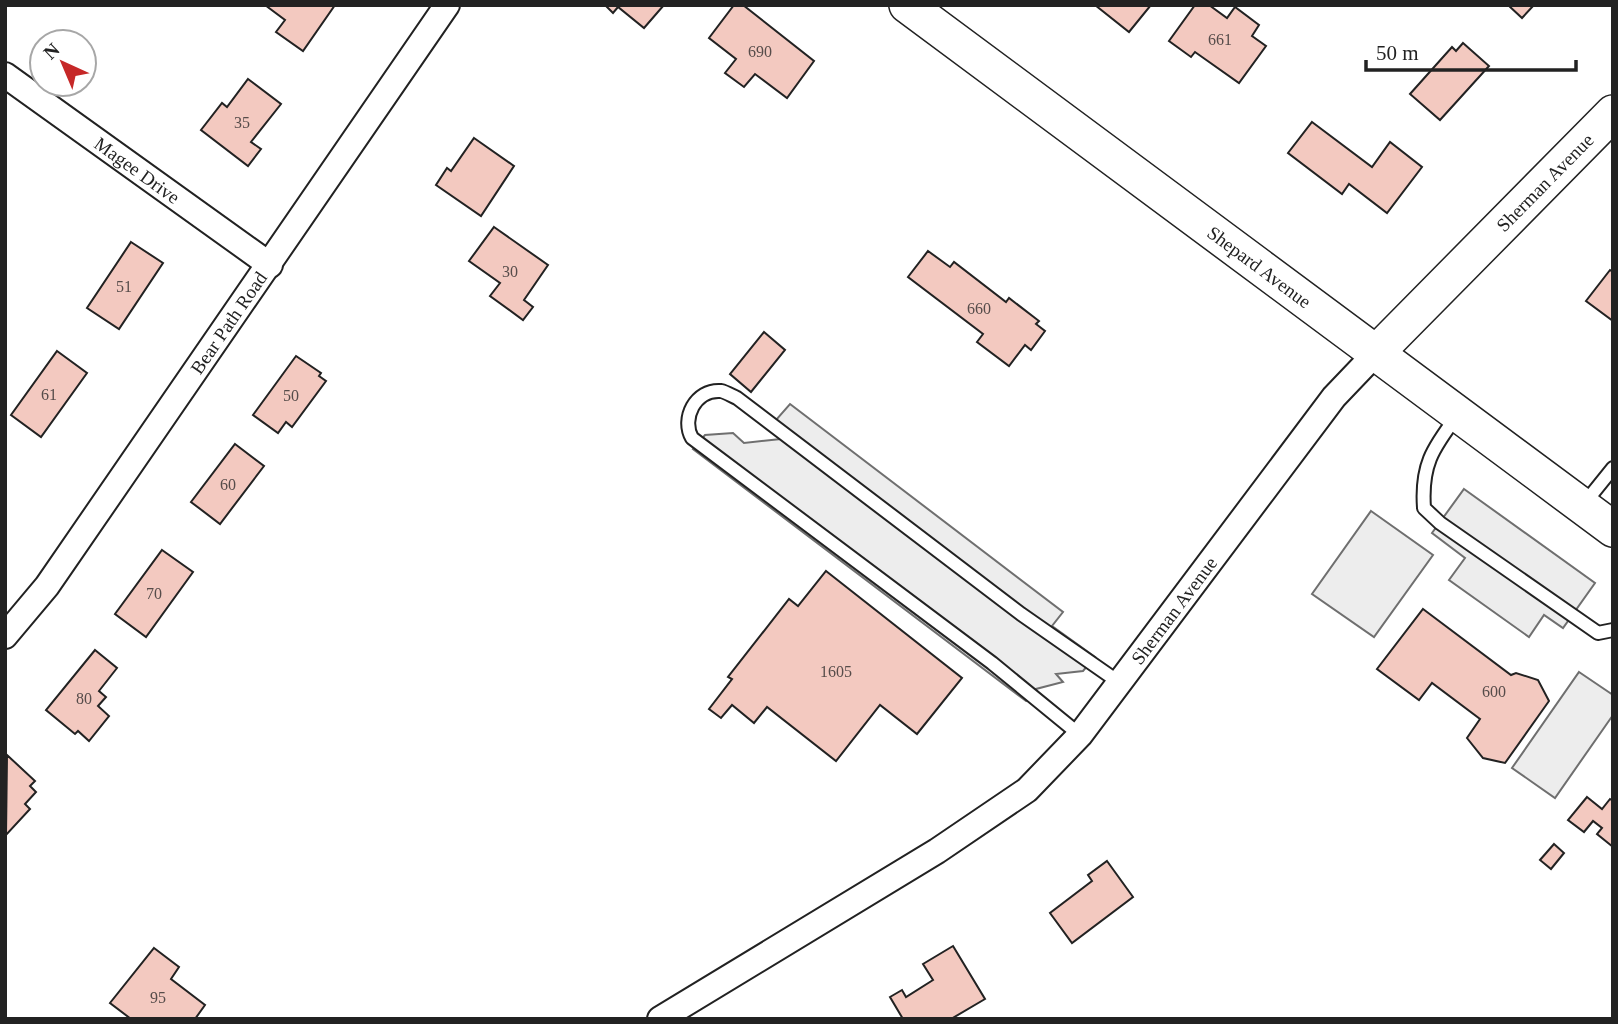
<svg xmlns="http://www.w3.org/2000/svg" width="1618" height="1024" font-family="Georgia,serif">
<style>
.parking{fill:#ededed;stroke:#6f6f6f;stroke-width:2}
.building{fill:#f3c9c0;stroke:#222;stroke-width:2}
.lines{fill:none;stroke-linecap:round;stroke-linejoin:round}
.lane-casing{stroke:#222;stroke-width:16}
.street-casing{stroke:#222;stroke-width:28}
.secondary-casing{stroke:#222;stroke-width:38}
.lane{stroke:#fff;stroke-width:12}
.street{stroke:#fff;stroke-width:24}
.secondary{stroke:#fff;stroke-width:35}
.labels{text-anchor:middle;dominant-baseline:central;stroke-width:5;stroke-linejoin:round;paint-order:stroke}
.number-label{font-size:16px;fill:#564c4a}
.street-label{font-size:19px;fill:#222;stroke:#fff}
</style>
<rect width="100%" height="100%" fill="#fff"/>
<g class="parking">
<polygon points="790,404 1063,612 1052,626 1095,657 1083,671 1056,674 1063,682 1036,689 1026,701 693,449 705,435 733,433 744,443 781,439 768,429"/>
<polygon points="1464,489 1595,583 1563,628 1544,615 1529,637 1449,580 1465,558 1432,533"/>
<polygon points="1371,511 1433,555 1374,637 1312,594"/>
<polygon points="1579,672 1613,695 1613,715 1555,798 1512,768"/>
</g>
<g class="building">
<polygon points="265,5 335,5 303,51 276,32 285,20"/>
<polygon points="605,5 664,5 644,28 618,7 613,13"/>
<polygon points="734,5 743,5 814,61 787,98 755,74 744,87 725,73 736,59 709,38"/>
<polygon points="1095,5 1151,5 1129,32"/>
<polygon points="1195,5 1209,5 1227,18 1235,7 1259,25 1252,36 1266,46 1239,83 1195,52 1191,57 1169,41"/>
<polygon points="1508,5 1534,5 1522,18"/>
<polygon points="1463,43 1489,66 1440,120 1410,94 1452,47 1456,51"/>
<polygon points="248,79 281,104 251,142 261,149 248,166 201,130 222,103 227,107"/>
<polygon points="1312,122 1372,167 1390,142 1422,167 1387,213 1349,184 1342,194 1288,153"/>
<polygon points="474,138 514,166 481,216 436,185 447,168 451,171"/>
<polygon points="494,227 548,265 524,300 533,307 523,320 490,296 500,283 469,261"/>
<polygon points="131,242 163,263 119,329 87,308"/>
<polygon points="928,251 950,267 954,262 1006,302 1009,298 1039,321 1036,324 1045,331 1031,350 1025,345 1009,366 977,342 983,334 908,277"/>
<polygon points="1610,270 1613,272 1613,321 1586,301"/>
<polygon points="764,332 785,350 751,392 730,374"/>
<polygon points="57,351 87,373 41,437 11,415"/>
<polygon points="296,356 321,373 319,376 326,381 292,427 286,422 278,433 253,415"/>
<polygon points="235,444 264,466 220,524 191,502"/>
<polygon points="162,550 193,572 146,637 115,614"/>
<polygon points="826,571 962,678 917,734 880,705 836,761 767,707 754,723 732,705 721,718 709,709 732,679 728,677 789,599 798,606"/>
<polygon points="1423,609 1511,675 1516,673 1538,680 1549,701 1505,763 1483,758 1467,738 1480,719 1432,683 1419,700 1377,669"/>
<polygon points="95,650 117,668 99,691 106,697 98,706 109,716 89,741 78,731 75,734 46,710"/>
<polygon points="7,755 35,781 30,786 36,792 25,804 30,809 6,835"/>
<polygon points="1587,797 1602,809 1610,799 1613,801 1613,847 1597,834 1602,828 1593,821 1584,832 1568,820"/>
<polygon points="1554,844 1564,853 1551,869 1540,860"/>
<polygon points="1107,861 1133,897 1072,943 1050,913 1092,881 1088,875"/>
<polygon points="953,946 985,999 951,1019 903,1019 890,997 902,990 906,997 933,980 923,964"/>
<polygon points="154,948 179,967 171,979 205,1005 195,1019 131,1019 110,1003"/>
</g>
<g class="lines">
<g class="lane-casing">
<g id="lane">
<path d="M1457,416C1432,449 1421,466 1424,508L1440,523L1598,633L1613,630"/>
<polyline points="1584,504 1613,468"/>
<path d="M1080,735L992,663L692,438C681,419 695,389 721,391C726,392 732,396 737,398L1021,614L1120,683"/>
</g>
</g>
<g class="street-casing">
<g id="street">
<path id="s1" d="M5,75L270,265"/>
<path id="s2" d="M5,636L47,586L447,5"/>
<path id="s3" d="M660,1019L937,851L1027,790L1080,735L1334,397L1376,353"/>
</g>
</g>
<g class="secondary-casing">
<g id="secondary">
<path id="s4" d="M907,5L1613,529"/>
<path id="s5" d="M1376,353L1613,113"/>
</g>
</g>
<use href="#lane" class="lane"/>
<use href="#street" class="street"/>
<use href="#secondary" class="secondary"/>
</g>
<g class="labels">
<g class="number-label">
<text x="1220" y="39">661</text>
<text x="760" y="51">690</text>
<text x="242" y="122">35</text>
<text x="510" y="271">30</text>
<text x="124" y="286">51</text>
<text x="979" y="308">660</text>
<text x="49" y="394">61</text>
<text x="291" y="395">50</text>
<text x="228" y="484">60</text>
<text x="154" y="593">70</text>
<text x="836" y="671">1605</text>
<text x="1494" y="691">600</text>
<text x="84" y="698">80</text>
<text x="158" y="997">95</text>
</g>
<g class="street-label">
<text stroke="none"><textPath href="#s1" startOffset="163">Magee Drive</textPath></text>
<text stroke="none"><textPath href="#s5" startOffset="240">Sherman Avenue</textPath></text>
<text stroke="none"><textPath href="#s4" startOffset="439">Shepard Avenue</textPath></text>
<text stroke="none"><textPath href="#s2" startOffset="385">Bear Path Road</textPath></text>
<text stroke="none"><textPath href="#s3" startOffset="665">Sherman Avenue</textPath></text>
</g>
</g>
<rect width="1618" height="1024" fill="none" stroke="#222222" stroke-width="14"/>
<g transform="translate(63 63) rotate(316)"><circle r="33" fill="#ffffff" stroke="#a7a7a7" stroke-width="2"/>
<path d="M0-5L12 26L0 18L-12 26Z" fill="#c62828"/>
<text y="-10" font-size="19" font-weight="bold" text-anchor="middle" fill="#222222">N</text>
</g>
<path d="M1366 60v10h210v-10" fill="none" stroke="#222222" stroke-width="3.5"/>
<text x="1376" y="60" font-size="21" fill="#222222" stroke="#ffffff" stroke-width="5" paint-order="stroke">50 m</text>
</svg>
